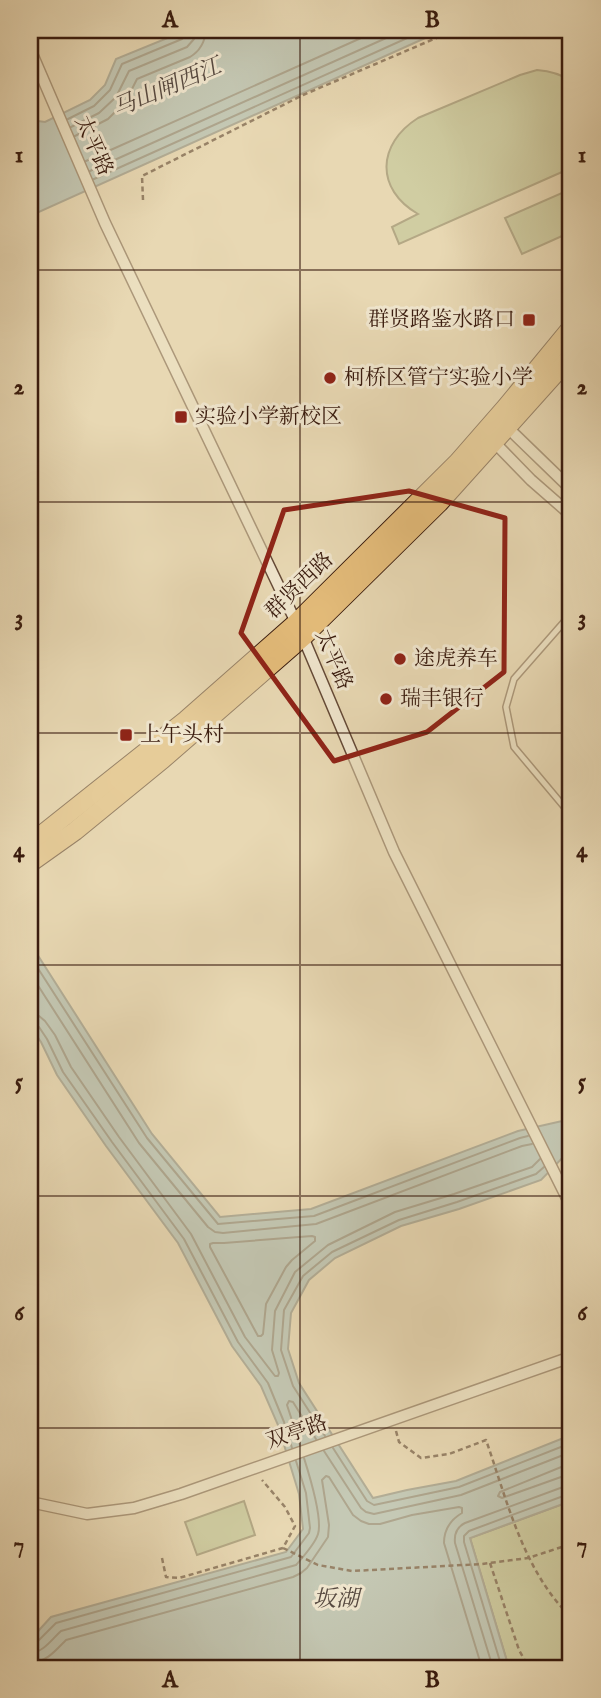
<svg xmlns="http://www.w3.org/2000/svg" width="601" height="1698" font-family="'IM FELL English','Noto Serif SC',serif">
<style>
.green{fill:#b4bf8e;stroke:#766d4e;stroke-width:2}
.water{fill:#9cb7b8;stroke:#747974;stroke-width:2}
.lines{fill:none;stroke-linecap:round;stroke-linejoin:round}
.shore{stroke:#6a6963;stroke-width:2}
.service-casing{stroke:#654a37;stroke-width:8}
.minor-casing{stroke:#654a37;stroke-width:13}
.primary-casing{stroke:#391b0e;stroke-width:20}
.path{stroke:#391b0e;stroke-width:2.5;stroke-dasharray:5 3.5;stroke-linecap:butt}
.service{stroke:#f0e6ce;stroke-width:5}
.minor{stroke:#f0e6ce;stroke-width:10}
.primary{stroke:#e4bc7a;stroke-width:18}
.marked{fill:none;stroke:#8f2418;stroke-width:5;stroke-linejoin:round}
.grid{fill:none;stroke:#391b0e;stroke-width:2;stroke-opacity:0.55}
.poi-dot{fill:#8f2418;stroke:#f0e6ce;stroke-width:2.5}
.labels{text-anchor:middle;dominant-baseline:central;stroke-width:6;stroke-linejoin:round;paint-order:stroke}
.street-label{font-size:21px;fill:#391b0e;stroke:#f0e6ce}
.poi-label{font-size:21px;fill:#391b0e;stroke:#f0e6ce;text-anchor:start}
.water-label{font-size:23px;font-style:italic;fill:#574a41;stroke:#f0e6ce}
.neatline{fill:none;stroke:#391b0e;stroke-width:2.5}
.grid-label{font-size:23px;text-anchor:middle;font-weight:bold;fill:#391b0e}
</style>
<rect width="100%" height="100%" fill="#e8d8b3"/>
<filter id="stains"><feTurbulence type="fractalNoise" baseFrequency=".00286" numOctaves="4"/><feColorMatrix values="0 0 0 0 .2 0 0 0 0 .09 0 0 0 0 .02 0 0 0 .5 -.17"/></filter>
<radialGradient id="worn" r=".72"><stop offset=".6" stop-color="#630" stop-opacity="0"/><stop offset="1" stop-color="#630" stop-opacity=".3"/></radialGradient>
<g class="green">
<path d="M537,70C550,71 561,74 571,81V168L399,244L392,227L418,214C375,189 377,144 418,118L520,75Z"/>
<polygon points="571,189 571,232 522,254 505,218"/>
<polygon points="244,1501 255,1535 197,1555 185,1522"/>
<polygon points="571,1501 571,1668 509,1668 470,1538"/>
</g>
<g class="water">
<polygon points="187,30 443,30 30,216 30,120 45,122 90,100 105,85 116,59"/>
<polygon points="30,943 152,1134 220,1217 311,1209 518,1131 571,1119 571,1149 541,1180 459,1209 401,1226 335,1258 309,1280 291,1313 288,1349 299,1383 373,1498 407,1490 456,1481 571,1435 571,1501 470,1538 509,1668 30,1668 30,1640 51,1617 286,1552 303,1529 299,1494 278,1425 261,1386 232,1346 178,1243 106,1146 57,1075 41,1042 30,1026"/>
</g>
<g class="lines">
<g class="shore">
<polyline points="68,119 94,106 110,90 122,64 182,39 186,35 186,30"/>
<polyline points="71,127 99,113 116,97 129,71 187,47 194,39 195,30"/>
<path d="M75,136L108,119L126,101L137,79L190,57C200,51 205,42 206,30"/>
<polyline points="86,161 379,30"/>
<polyline points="90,171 404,30"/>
<polyline points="94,179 425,30"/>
<polyline points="30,956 147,1138 218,1224 314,1216 520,1138 528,1136"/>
<polyline points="30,973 139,1143 208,1227 215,1232 223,1233 316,1224 522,1146 532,1144"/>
<polyline points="30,1014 39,1016 45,1021 55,1035 71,1067 119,1137 191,1234 245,1337 275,1376 278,1376 279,1373 272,1350 275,1311 295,1272 328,1245 395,1212 454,1194 532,1167 540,1159"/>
<polyline points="30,1023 35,1024 39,1027 47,1039 63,1072 112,1142 184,1239 238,1342 268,1383 284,1422 292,1448"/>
<polygon points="312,1236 315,1237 315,1241 292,1260 286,1267 266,1304 263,1334 261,1336 258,1336 210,1247 210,1244 213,1243 224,1243"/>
<polyline points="325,1436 293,1386 281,1350 284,1310 303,1276 332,1252 399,1220 457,1202 536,1174 544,1167"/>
<polyline points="300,1445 287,1405 289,1401 293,1402 316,1439"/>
<polyline points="333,1448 367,1501 374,1505 459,1487 571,1443"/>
<polyline points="324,1451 361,1508 366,1512 374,1514 461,1495 571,1452"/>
<polyline points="571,1463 500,1492 498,1496 502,1498 561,1477 571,1476"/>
<polyline points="30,1644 37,1642 56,1623 291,1557 309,1533 310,1528 306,1493 296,1461"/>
<path d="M30,1653C44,1652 51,1640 61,1631L296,1565C303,1557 315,1544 318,1534C323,1518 309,1474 304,1458"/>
<path d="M30,1663C47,1662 55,1651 66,1640L293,1577L301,1573L307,1568L328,1537L329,1525L322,1480L326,1476L329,1477L353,1515L361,1521L369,1524H380L412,1515L459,1507L462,1508V1513C450,1520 444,1529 444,1543L482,1668"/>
<path d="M493,1668L455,1543C454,1534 457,1527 465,1523L563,1487L571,1486"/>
<polyline points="502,1668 464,1542 464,1536 469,1531 566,1495 571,1495"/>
</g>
<g class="service-casing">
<polyline id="service" points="571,614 514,679 506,707 514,747 571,815"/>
</g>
<g class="minor-casing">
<g id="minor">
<polyline points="30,49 105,223 303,637 394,852 571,1206"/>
<polyline points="507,427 571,489"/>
<polyline points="494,442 531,480 571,515"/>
<polyline points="30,1502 87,1514 134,1508 181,1494 571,1357"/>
</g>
</g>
<g class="primary-casing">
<g id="primary">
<polyline points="30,844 186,720 296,623 458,462 506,407 571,328"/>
<polyline points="30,863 75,831 163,759 303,637 439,503 571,356"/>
</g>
</g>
<g class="path">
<polyline points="143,200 142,176 303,95 455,30"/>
<path d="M396,1431L399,1442L421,1458L449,1454L486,1440C507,1500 523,1571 571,1617"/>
<polyline points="283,1548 318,1565 352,1571 482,1564 528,1558 571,1544"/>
<polyline points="162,1558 166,1577 179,1578 283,1548 295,1526 285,1507 262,1480"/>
<polyline points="490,1563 519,1650 529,1668"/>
</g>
<use href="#service" class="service"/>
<use href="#minor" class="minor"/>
<use href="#primary" class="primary"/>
</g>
<path d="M0 0H601V1698H0ZM409,491L505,518L504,672L427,732L334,761L241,633L284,510Z" fill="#e8d8b3" fill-opacity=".55" fill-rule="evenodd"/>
<path class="marked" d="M409,491L505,518L504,672L427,732L334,761L241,633L284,510Z"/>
<path class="grid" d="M300,30V1668M30,270H571M30,502H571M30,733H571M30,965H571M30,1196H571M30,1428H571"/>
<g class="poi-dot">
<rect x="522" y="313" width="14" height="14" rx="3.5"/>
<circle cx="330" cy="378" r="7"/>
<rect x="174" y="410" width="14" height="14" rx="3.5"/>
<circle cx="400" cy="659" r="7"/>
<circle cx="386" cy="699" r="7"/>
<rect x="119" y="728" width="14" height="14" rx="3.5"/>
</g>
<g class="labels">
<g class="street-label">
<text transform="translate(93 146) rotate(66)">太平路</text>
<text transform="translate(300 586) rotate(-44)">群贤西路</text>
<text transform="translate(333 660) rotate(67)">太平路</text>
<text transform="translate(297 1433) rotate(-19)">双亭路</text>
</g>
<g class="poi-label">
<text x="515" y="320" text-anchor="end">群贤路鉴水路口</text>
<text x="344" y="378">柯桥区管宁实验小学</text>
<text x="195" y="417">实验小学新校区</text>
<text x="414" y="659">途虎养车</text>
<text x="400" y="699">瑞丰银行</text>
<text x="140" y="735">上午头村</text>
</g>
<g class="water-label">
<text transform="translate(167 88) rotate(-23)">马山闸西江</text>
<text x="336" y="1599">坂湖</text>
</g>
</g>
<rect width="601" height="1698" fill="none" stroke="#e8d8b3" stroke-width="77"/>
<rect x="38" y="38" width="524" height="1622" class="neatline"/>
<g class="grid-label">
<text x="170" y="27">A</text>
<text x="432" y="27">B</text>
<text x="19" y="162">1</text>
<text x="582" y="162">1</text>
<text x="19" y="394">2</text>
<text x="582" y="394">2</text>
<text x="19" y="625">3</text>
<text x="582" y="625">3</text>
<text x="19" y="857">4</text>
<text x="582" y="857">4</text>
<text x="19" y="1089">5</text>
<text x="582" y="1089">5</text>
<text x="19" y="1320">6</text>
<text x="582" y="1320">6</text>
<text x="19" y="1552">7</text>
<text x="582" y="1552">7</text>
<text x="170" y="1687">A</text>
<text x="432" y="1687">B</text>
</g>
<rect width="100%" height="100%" filter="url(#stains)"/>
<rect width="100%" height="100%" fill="url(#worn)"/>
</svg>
